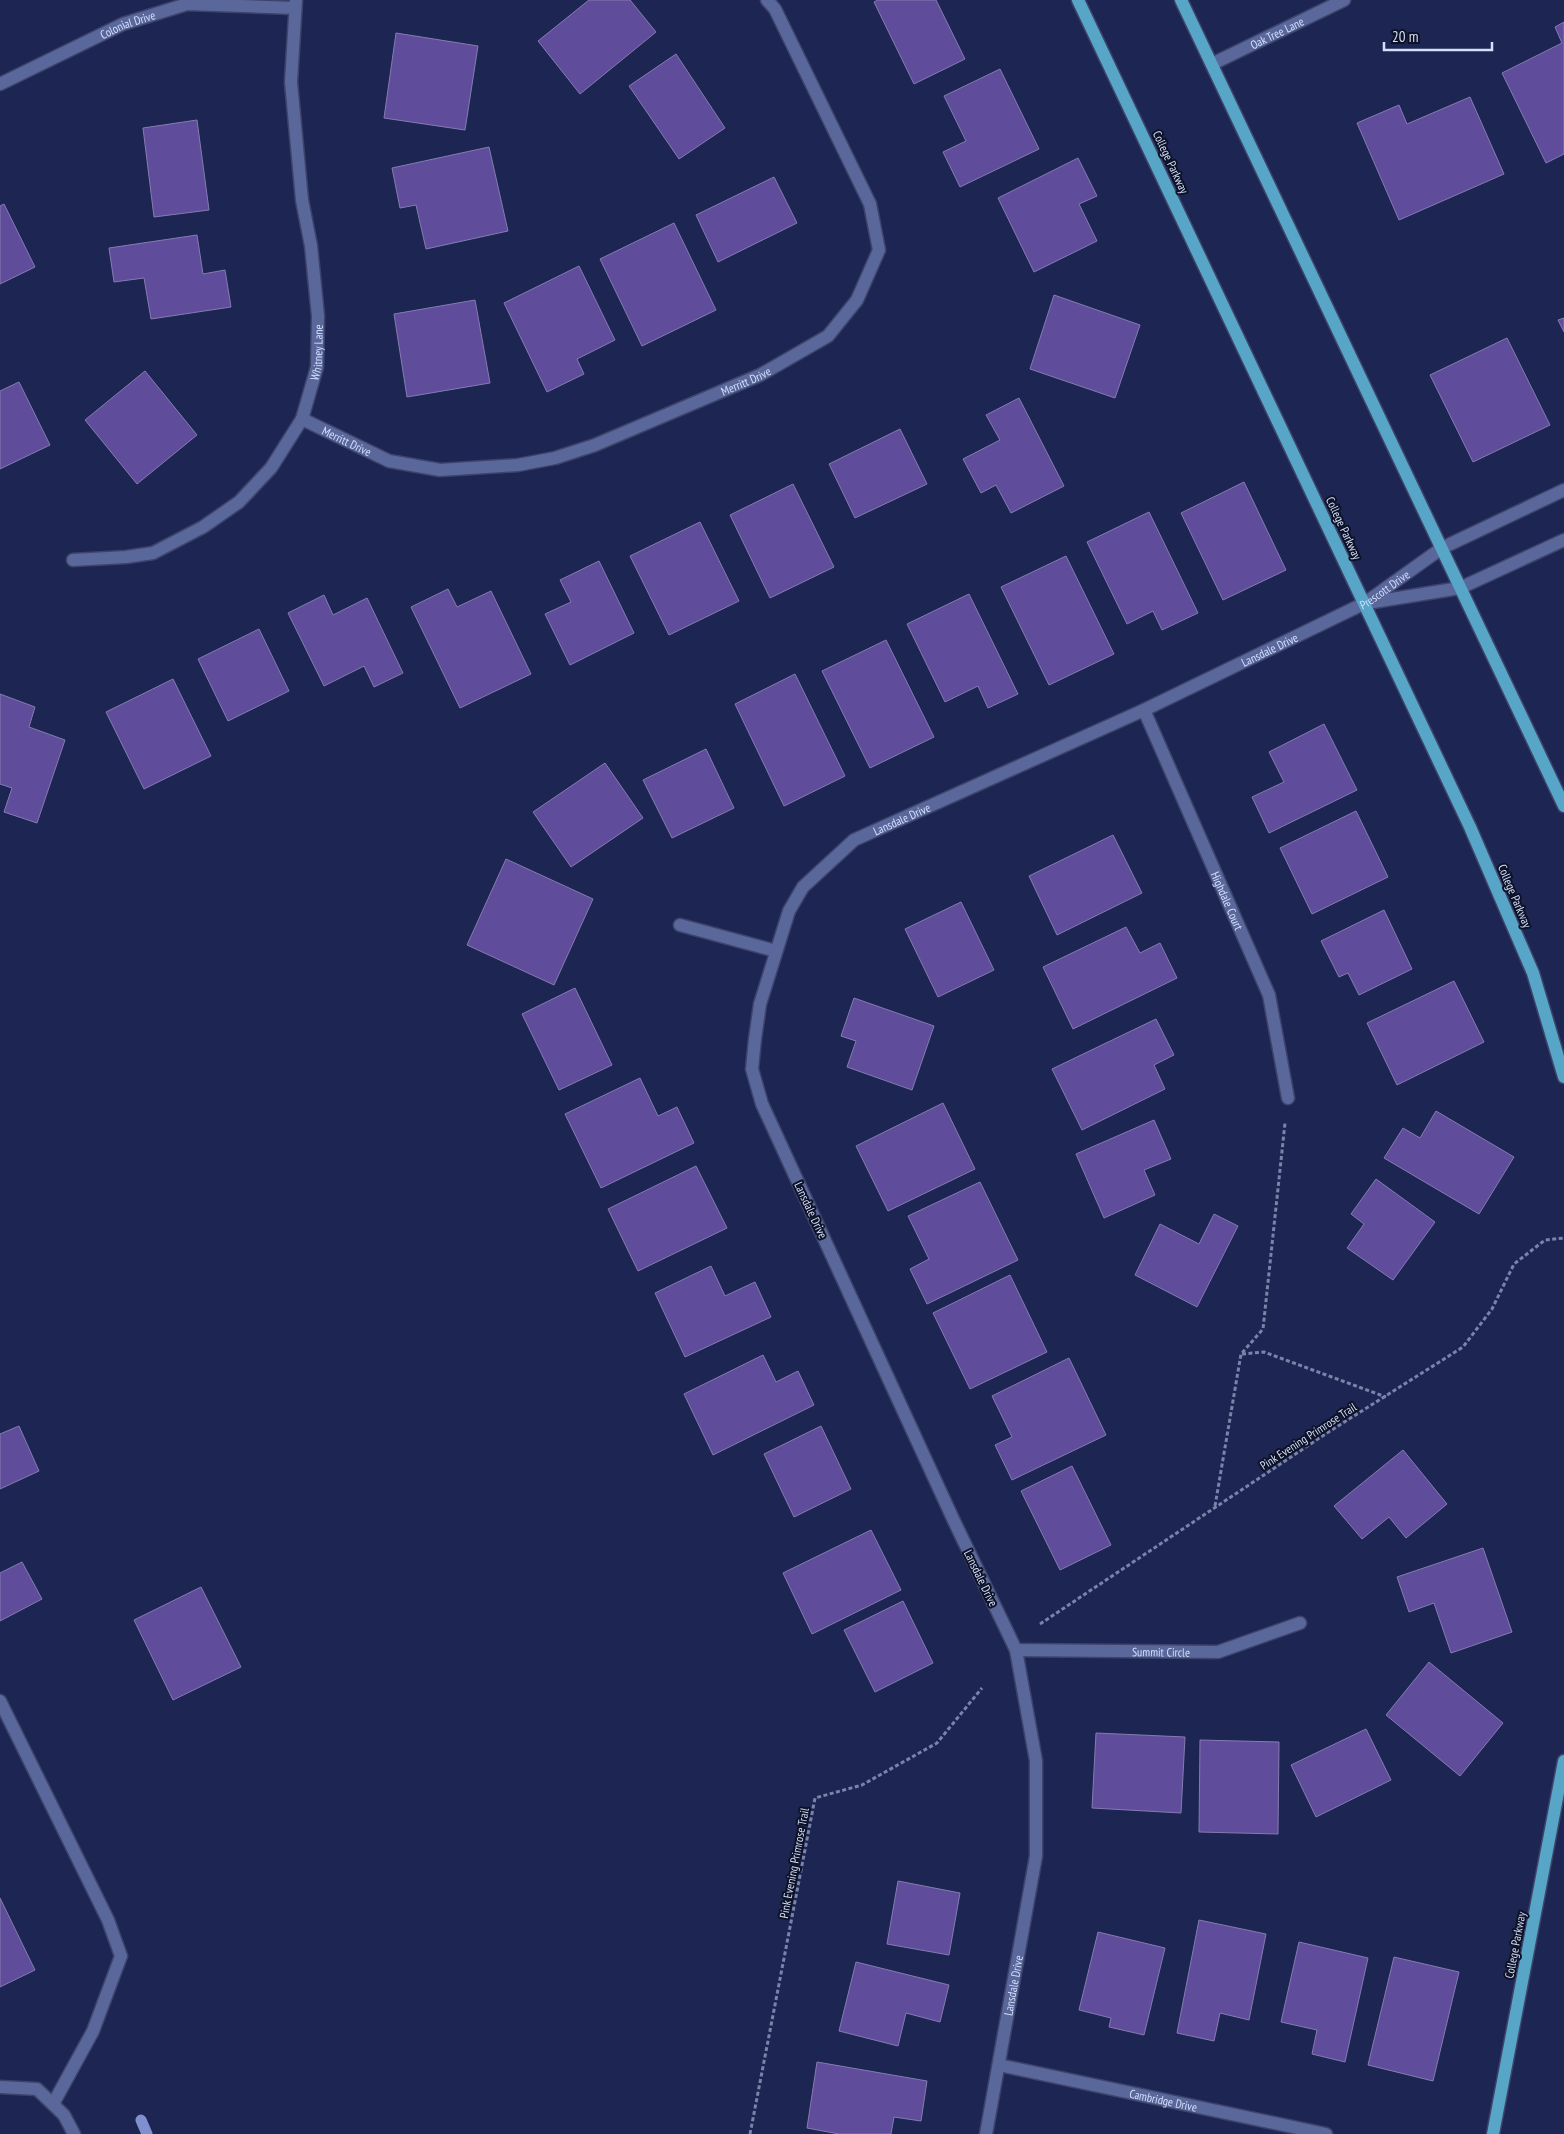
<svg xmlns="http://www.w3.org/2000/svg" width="1564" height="2134" font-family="'PT Sans Narrow',sans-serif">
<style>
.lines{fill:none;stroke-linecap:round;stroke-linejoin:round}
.stream{stroke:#8090cf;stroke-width:11}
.building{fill:#5f4d9b;stroke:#857bb2}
.minor-casing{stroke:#3d436a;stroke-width:15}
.major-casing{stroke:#3d436a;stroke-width:15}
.path{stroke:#7a83a8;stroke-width:3;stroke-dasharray:4 2.5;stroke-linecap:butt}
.minor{stroke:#59679b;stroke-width:12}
.major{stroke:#57a5c7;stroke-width:12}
.labels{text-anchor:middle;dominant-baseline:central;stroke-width:4;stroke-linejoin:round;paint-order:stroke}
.street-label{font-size:12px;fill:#d5defc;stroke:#0d1226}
</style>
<rect width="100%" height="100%" fill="#1d2653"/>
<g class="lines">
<polyline class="stream" points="141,2120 147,2134"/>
</g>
<g class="building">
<polygon points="589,0 630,0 656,32 580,94 538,41"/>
<polygon points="878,0 936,0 965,59 914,84 874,2"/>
<polygon points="1564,22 1564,154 1546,163 1502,73 1562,43 1555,27"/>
<polygon points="396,33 478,46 465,130 384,118"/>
<polygon points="676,54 725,128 679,159 629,86"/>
<polygon points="1000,69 1039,149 960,187 943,152 966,141 944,96"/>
<polygon points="1470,97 1504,174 1399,220 1357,123 1399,105 1407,124"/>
<polygon points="197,120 209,210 154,217 143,128"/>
<polygon points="489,147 508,231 426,249 416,205 400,208 392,168"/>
<polygon points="1078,158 1097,196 1079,204 1097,241 1034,272 998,198"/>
<polygon points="774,177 797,223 718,262 696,215"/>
<polygon points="4,204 35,267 0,284 0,206"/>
<polygon points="674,223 716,310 642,346 600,259"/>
<polygon points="197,235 203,274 225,270 231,307 151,319 144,278 114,282 109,248"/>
<polygon points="579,266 615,340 577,359 584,374 547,392 504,303"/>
<polygon points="1054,295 1140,325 1115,398 1030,369"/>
<polygon points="475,300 490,383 407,397 394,314"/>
<polygon points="1564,318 1564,332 1558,320"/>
<polygon points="1507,338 1550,425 1473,462 1430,375"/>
<polygon points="145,371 197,435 137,484 85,420"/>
<polygon points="19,382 50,445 0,469 0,391"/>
<polygon points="1019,398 1064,486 1011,513 996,485 981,493 963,459 1000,440 986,415"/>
<polygon points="900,429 927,484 855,518 829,464"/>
<polygon points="1244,482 1286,570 1223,600 1181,513"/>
<polygon points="793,484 834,567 770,598 730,515"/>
<polygon points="1149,512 1198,613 1162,630 1153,611 1127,624 1087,542"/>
<polygon points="700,522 739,601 669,635 630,556"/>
<polygon points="1066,556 1114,654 1049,685 1001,587"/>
<polygon points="599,561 634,633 570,665 545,614 571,602 560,580"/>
<polygon points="448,589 457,607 491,591 531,674 460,708 411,607"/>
<polygon points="969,594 1018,694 988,708 978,686 945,702 907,624"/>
<polygon points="324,595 333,615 367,598 403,673 374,687 364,666 324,686 288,613"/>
<polygon points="259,629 289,691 228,721 198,659"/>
<polygon points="886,640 934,737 870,768 822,671"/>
<polygon points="795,674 845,776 784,806 735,704"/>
<polygon points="173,679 211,756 144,789 106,712"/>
<polygon points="0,694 35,707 29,727 65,740 37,823 4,812 12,788 0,784"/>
<polygon points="1324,724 1357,790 1269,833 1252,797 1284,782 1269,752"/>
<polygon points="706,749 734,808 672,838 643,780"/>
<polygon points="605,763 643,818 571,867 533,812"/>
<polygon points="1356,811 1388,877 1312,914 1280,848"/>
<polygon points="1113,835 1142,893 1057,935 1029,876"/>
<polygon points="506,859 593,899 554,985 467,945"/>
<polygon points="961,902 994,970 938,997 905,929"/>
<polygon points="1384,910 1412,969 1359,995 1348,973 1339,977 1321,941"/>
<polygon points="1126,927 1140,953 1160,943 1177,978 1073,1029 1043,967"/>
<polygon points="1454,981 1484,1042 1397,1085 1367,1023"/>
<polygon points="575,988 612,1065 559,1090 522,1014"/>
<polygon points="854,998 934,1026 912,1090 847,1067 856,1041 841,1036"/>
<polygon points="1156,1019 1174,1055 1154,1065 1165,1089 1082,1130 1052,1069"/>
<polygon points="640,1078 658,1116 677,1107 694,1143 601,1188 565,1114"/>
<polygon points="943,1103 975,1169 888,1211 856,1146"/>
<polygon points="1436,1111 1514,1157 1479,1214 1384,1158 1403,1128 1420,1138"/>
<polygon points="1154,1120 1171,1159 1144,1170 1155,1195 1104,1218 1076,1154"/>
<polygon points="696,1166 727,1228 638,1271 608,1209"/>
<polygon points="1376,1179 1435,1222 1393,1280 1347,1248 1364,1224 1351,1214"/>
<polygon points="980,1182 1018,1260 927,1304 910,1269 929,1259 908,1216"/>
<polygon points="1214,1214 1238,1226 1197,1307 1135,1275 1160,1224 1199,1244"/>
<polygon points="711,1266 725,1296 755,1282 771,1317 685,1357 655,1293"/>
<polygon points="1010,1275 1047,1352 970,1389 933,1313"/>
<polygon points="763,1355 776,1382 798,1371 814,1405 713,1455 684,1394"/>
<polygon points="1069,1358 1106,1435 1012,1480 995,1445 1012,1437 992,1396"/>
<polygon points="19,1426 39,1471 0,1489 0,1434"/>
<polygon points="821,1426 851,1489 794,1517 764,1454"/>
<polygon points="1403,1450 1447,1504 1406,1538 1389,1517 1362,1539 1334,1506"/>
<polygon points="1072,1466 1111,1545 1060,1570 1021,1491"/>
<polygon points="871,1530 901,1590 812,1634 783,1573"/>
<polygon points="1483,1548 1512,1632 1451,1653 1434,1603 1409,1612 1397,1577"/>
<polygon points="22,1562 42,1599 0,1621 0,1573"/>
<polygon points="201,1587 241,1667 173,1700 134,1620"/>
<polygon points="903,1601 933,1663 875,1692 844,1630"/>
<polygon points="1429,1662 1503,1723 1460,1776 1386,1715"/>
<polygon points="1366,1729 1391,1780 1316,1817 1291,1765"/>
<polygon points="1096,1733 1185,1737 1181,1813 1092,1808"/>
<polygon points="1200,1740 1279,1742 1278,1834 1199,1832"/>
<polygon points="898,1881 960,1893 949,1955 887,1944"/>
<polygon points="0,1898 35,1970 0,1987"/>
<polygon points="1199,1920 1266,1934 1249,2020 1220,2013 1214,2041 1177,2033"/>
<polygon points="1098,1932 1165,1948 1144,2035 1109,2027 1111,2018 1079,2010"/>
<polygon points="1299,1942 1368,1958 1345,2062 1312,2054 1317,2030 1281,2022"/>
<polygon points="1394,1957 1459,1972 1433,2081 1368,2065"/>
<polygon points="856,1962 949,1985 940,2022 906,2013 898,2046 839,2031"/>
<polygon points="817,2062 927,2081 921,2121 894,2117 891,2134 839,2134 807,2128"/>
</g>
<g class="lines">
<g class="minor-casing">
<g id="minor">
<path id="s1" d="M1212,64L1344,0"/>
<path id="s2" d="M0,84L123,24L187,4L295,8"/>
<path id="s3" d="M302,419L389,461L440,470L518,465L555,458L595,445L760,375L828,336L857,300L879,250L870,204L775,9L767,0"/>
<path id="s4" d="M73,560L126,557L153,553L203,527L239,502L271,468L302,419L317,367L318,316L311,246L302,200L291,82L296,0"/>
<polyline points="1367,603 1460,588 1564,540"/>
<path id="s5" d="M1144,710L1269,995L1288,1098"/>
<polyline points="680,925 776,951"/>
<path id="s6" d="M1016,1650L1218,1652L1300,1623"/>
<polyline points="0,1701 108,1920 121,1956 93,2031 53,2104"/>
<path id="s7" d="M999,2065L1326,2134"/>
<polyline points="0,2087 37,2089 64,2115 74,2134"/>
<path id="s8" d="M986,2134L1036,1856V1761L1016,1650L954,1521L762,1104L752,1069L755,1039L760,1004L789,911L803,887L854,840L1144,710L1365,603L1442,548L1564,490"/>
</g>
</g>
<g class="major-casing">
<g id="major">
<polyline points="1078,0 1470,827 1533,973 1564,1077"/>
<polyline points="1181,0 1564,806"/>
<polyline points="1493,2134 1564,1761"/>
</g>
</g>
<g class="path">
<polyline points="1242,1354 1264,1352 1386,1397"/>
<polyline points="1215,1506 1241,1354 1263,1329 1285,1123"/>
<polyline points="1040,1624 1327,1433 1463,1347 1492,1309 1514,1264 1545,1240 1564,1238"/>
<polyline points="750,2134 815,1798 862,1785 937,1743 982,1688"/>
</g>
<use href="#minor" class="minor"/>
<use href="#major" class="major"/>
</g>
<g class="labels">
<g class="street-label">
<text stroke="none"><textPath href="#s2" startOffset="141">Colonial Drive</textPath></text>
<text stroke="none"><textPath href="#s1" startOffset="72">Oak Tree Lane</textPath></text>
<text transform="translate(1171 162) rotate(65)">College Parkway</text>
<text stroke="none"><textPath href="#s4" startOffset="354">Whitney Lane</textPath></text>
<text stroke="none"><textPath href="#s3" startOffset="470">Merritt Drive</textPath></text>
<text stroke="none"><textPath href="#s3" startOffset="50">Merritt Drive</textPath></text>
<text transform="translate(1344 528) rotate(65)">College Parkway</text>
<text stroke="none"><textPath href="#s8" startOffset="1976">Prescott Drive</textPath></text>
<text stroke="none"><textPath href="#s8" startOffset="1846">Lansdale Drive</textPath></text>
<text stroke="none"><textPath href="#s8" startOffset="1441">Lansdale Drive</textPath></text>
<text transform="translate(1515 896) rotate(67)">College Parkway</text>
<text stroke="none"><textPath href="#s5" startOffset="208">Highdale Court</textPath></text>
<text transform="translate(811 1210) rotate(65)">Lansdale Drive</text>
<text transform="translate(1308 1436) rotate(-33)">Pink Evening Primrose Trail</text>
<text transform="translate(981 1578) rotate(64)">Lansdale Drive</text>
<text stroke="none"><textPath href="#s6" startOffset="145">Summit Circle</textPath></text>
<text transform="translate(794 1863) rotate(-79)">Pink Evening Primrose Trail</text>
<text transform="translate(1515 1945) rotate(-79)">College Parkway</text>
<text stroke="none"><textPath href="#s8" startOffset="151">Lansdale Drive</textPath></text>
<text stroke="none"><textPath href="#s7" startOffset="168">Cambridge Drive</textPath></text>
</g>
</g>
<path d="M1384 42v8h108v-8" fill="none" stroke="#d5defc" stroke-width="2.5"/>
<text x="1392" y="42" font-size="15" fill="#d5defc" stroke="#0d1226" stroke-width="4" paint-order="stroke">20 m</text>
</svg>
